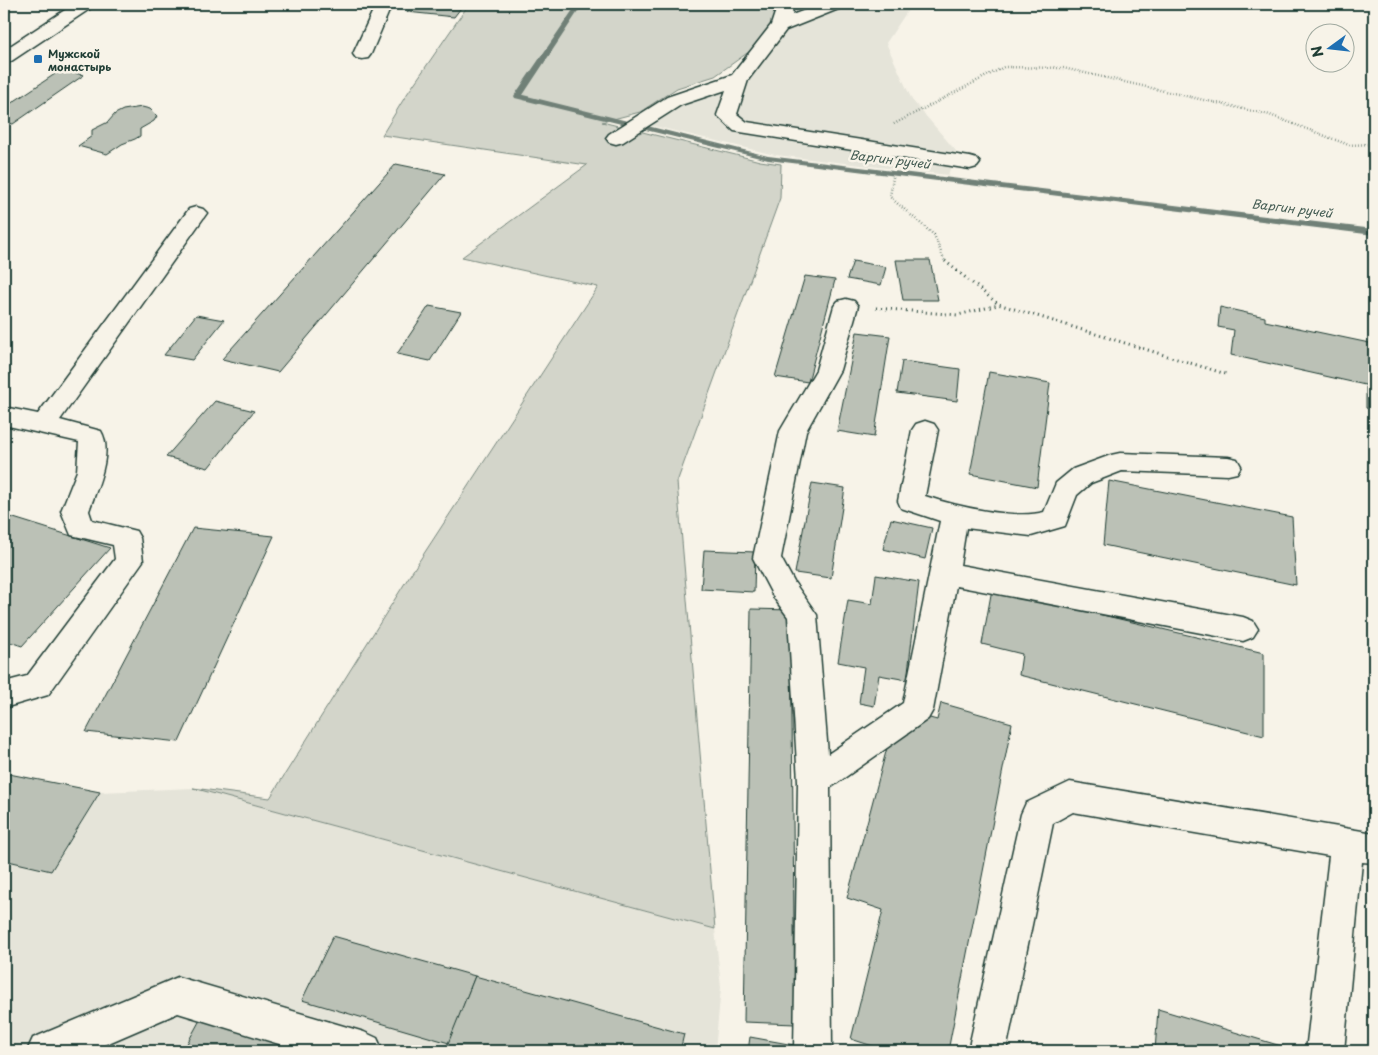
<svg xmlns="http://www.w3.org/2000/svg" width="1378" height="1055" font-family="'Playpen Sans',sans-serif">
<style>
.built{fill:#e5e4d9}
.green{fill:#d3d5ca;stroke:#79897f}
.lines{fill:none;stroke-linecap:round;stroke-linejoin:round}
.stream{fill:#6f8077;fill-rule:evenodd}
.building{fill:#bbc1b6;stroke:#1f3d34}
.minor-casing{stroke:#1f3d34;stroke-width:3}
.major-casing{stroke:#1f3d34;stroke-width:3}
.path-far1{stroke:#1f3d34;stroke-width:2.5;stroke-dasharray:0.5 2.5;stroke-linecap:butt}
.path{stroke:#1f3d34;stroke-width:3;stroke-dasharray:1 4;stroke-linecap:butt}
.minor{fill:#f7f3e8;fill-rule:evenodd}
.major{fill:#f7f3e8;fill-rule:evenodd}
.poi-dot{fill:#1f6fb2;stroke:#f7f3e8;stroke-width:2}
.labels{text-anchor:middle;dominant-baseline:central;stroke-width:5;stroke-linejoin:round;paint-order:stroke}
.far-poi-label{font-size:11px;font-weight:bold;fill:#1f3d34;stroke:#f7f3e8;text-anchor:start}
.far-water-label{font-size:12px;font-style:italic;fill:#405950;stroke:#f7f3e8}
</style>
<rect width="100%" height="100%" fill="#f7f3e8"/>
<filter id="ink" filterUnits="userSpaceOnUse"><feTurbulence type="fractalNoise" baseFrequency=".02" numOctaves="2"/><feDisplacementMap in="SourceGraphic" scale="10" xChannelSelector="R" yChannelSelector="G"/><feConvolveMatrix kernelMatrix="1 2 1 2 8 2 1 2 1" color-interpolation-filters="sRGB"/></filter>
<g filter="url(#ink)">
<g class="built">
<polygon points="799,4 912,4 886,43 912,100 956,151 948,175 775,155 645,124 689,95 745,86 764,54 778,37 794,24 801,9"/>
<polygon points="193,788 715,929 721,988 715,1051 4,1051 4,860 51,871 100,792"/>
</g>
<polygon class="green" points="469,4 783,4 780,18 750,51 715,76 677,88 640,112 602,122 760,161 781,164 780,198 677,482 715,929 193,788 270,798 410,575 598,287 462,257 587,165 382,135 405,97"/>
<g class="lines">
<polygon class="stream" points="577,4 583,4 523,95 768,156 1374,229 1374,235 768,160 515,98 514,96"/>
</g>
<g class="building">
<polygon points="413,4 464,4 454,17 407,12"/>
<polygon points="61,70 84,75 13,124 4,122 4,108"/>
<polygon points="142,107 150,109 157,116 154,121 140,129 140,136 135,139 122,144 107,154 78,146 92,136 92,130 108,122 115,114 123,110"/>
<polygon points="396,164 445,174 278,372 222,359"/>
<polygon points="896,260 930,260 938,300 903,300"/>
<polygon points="853,261 886,267 881,285 847,279"/>
<polygon points="805,276 835,280 808,382 775,377"/>
<polygon points="429,306 461,312 430,361 397,354"/>
<polygon points="1220,307 1265,317 1265,321 1374,344 1374,387 1231,355 1234,330 1218,327"/>
<polygon points="196,315 224,320 192,360 164,355"/>
<polygon points="857,332 890,336 874,437 837,431"/>
<polygon points="902,361 960,369 957,401 897,393"/>
<polygon points="989,372 1050,383 1037,487 970,474"/>
<polygon points="1366,385 1374,387 1374,410 1366,408"/>
<polygon points="215,401 254,411 208,468 166,457"/>
<polygon points="1109,481 1292,517 1296,585 1103,545"/>
<polygon points="812,483 845,488 831,578 795,573"/>
<polygon points="4,515 110,548 22,646 4,640"/>
<polygon points="891,519 932,528 925,559 883,549"/>
<polygon points="193,528 274,536 179,742 86,732"/>
<polygon points="704,550 755,552 754,592 701,589"/>
<polygon points="876,575 919,582 907,680 879,675 874,706 859,703 864,667 838,662 848,600 872,604"/>
<polygon points="992,589 1264,653 1264,736 1019,675 1022,654 982,644"/>
<polygon points="751,609 791,610 795,1024 744,1022"/>
<polygon points="941,703 1012,723 948,1051 888,1051 851,1039 883,910 847,898 892,729 912,713 937,720"/>
<polygon points="4,773 100,792 51,871 4,860"/>
<polygon points="333,936 475,976 449,1043 302,1000"/>
<polygon points="475,976 684,1034 680,1051 445,1051"/>
<polygon points="1158,1009 1291,1049 1291,1051 1155,1051"/>
<polygon points="200,1020 305,1051 183,1051"/>
<polygon points="750,1037 805,1047 804,1051 748,1051"/>
</g>
<g class="lines">
<g class="minor-casing">
<g id="minor">
<polygon points="376,4 392,4 371,54 368,58 362,59 356,58 353,54"/>
<polygon points="778,4 794,4 792,15 821,4 843,4 841,8 786,30 748,80 737,114 747,122 970,157 977,159 980,163 977,167 970,169 734,131 717,115 726,90 681,105 623,142 616,144 609,142 606,138 609,134 667,97 732,75 771,25"/>
<path d="M196,207L203,209L207,213L60,420L101,431C114,452 96,490 89,511L92,520L136,531L140,538L143,561L48,695L4,708V682L27,676L115,559L113,545L71,535L61,511L77,471L79,442L4,425V407L38,414L189,209Z"/>
<path d="M846,299L854,301L858,306L840,370L806,431L781,558L794,582L817,615L828,754L903,703L940,521L901,508L898,501L912,430L916,424L925,421L934,424L938,430L925,496C955,506 1015,520 1044,512L1056,483L1073,469L1111,455L1120,453L1228,457L1237,459L1241,466L1237,473L1228,475L1122,471L1091,483L1077,495L1065,526L1031,536L966,528L960,565L1243,617L1253,621L1258,629L1253,637L1243,641L956,586L933,710L928,719L830,788L832,1051H794L798,781L788,617L774,598L753,558L780,431L816,370L834,306L838,301Z"/>
<polygon points="1070,782 1374,833 1374,863 1362,862 1344,1051 1306,1051 1329,856 1073,812 1053,823 1006,1051 968,1051 1021,814 1026,803"/>
<polygon points="178,977 364,1032 377,1038 383,1051 302,1051 178,1013 90,1051 27,1051 33,1038"/>
</g>
</g>
<g class="major-casing">
<polygon id="major" points="74,4 93,4 91,8 10,62 4,63 4,50"/>
</g>
<g class="path-far1">
<polyline points="894,124 1004,67 1063,68 1270,115 1349,145 1374,144"/>
<polyline points="893,177 890,197 934,235 945,262"/>
</g>
<g class="path">
<polyline points="945,261 998,304 1226,374"/>
<polyline points="876,308 958,315 998,305"/>
</g>
<use href="#minor" class="minor"/>
<use href="#major" class="major"/>
</g>
</g>
<rect class="poi-dot" x="33" y="54" width="10" height="10" rx="2.5"/>
<g class="labels">
<g class="far-poi-label">
<text x="48" y="53">Мужской<tspan x="48" dy="13">монастырь</tspan></text>
</g>
<g class="far-water-label">
<text transform="translate(890 159) rotate(7)">Варгин ручей</text>
<text transform="translate(1292 208) rotate(7)">Варгин ручей</text>
</g>
</g>
<rect width="1378" height="1055" fill="none" stroke="#f7f3e8" stroke-width="20"/>
<rect x="10" y="10" width="1358" height="1035" fill="none" stroke="#1f3d34" stroke-width="2" filter="url(#ink)"/>
<g transform="translate(1330 48) rotate(255)"><circle r="24" fill="#f7f3e8" stroke="#a1aaa0"/>
<path d="M0-4L9 19L0 12L-9 19Z" fill="#1f6fb2"/>
<text y="-8" font-size="14" font-weight="bold" text-anchor="middle" fill="#1f3d34">N</text>
</g>
</svg>
